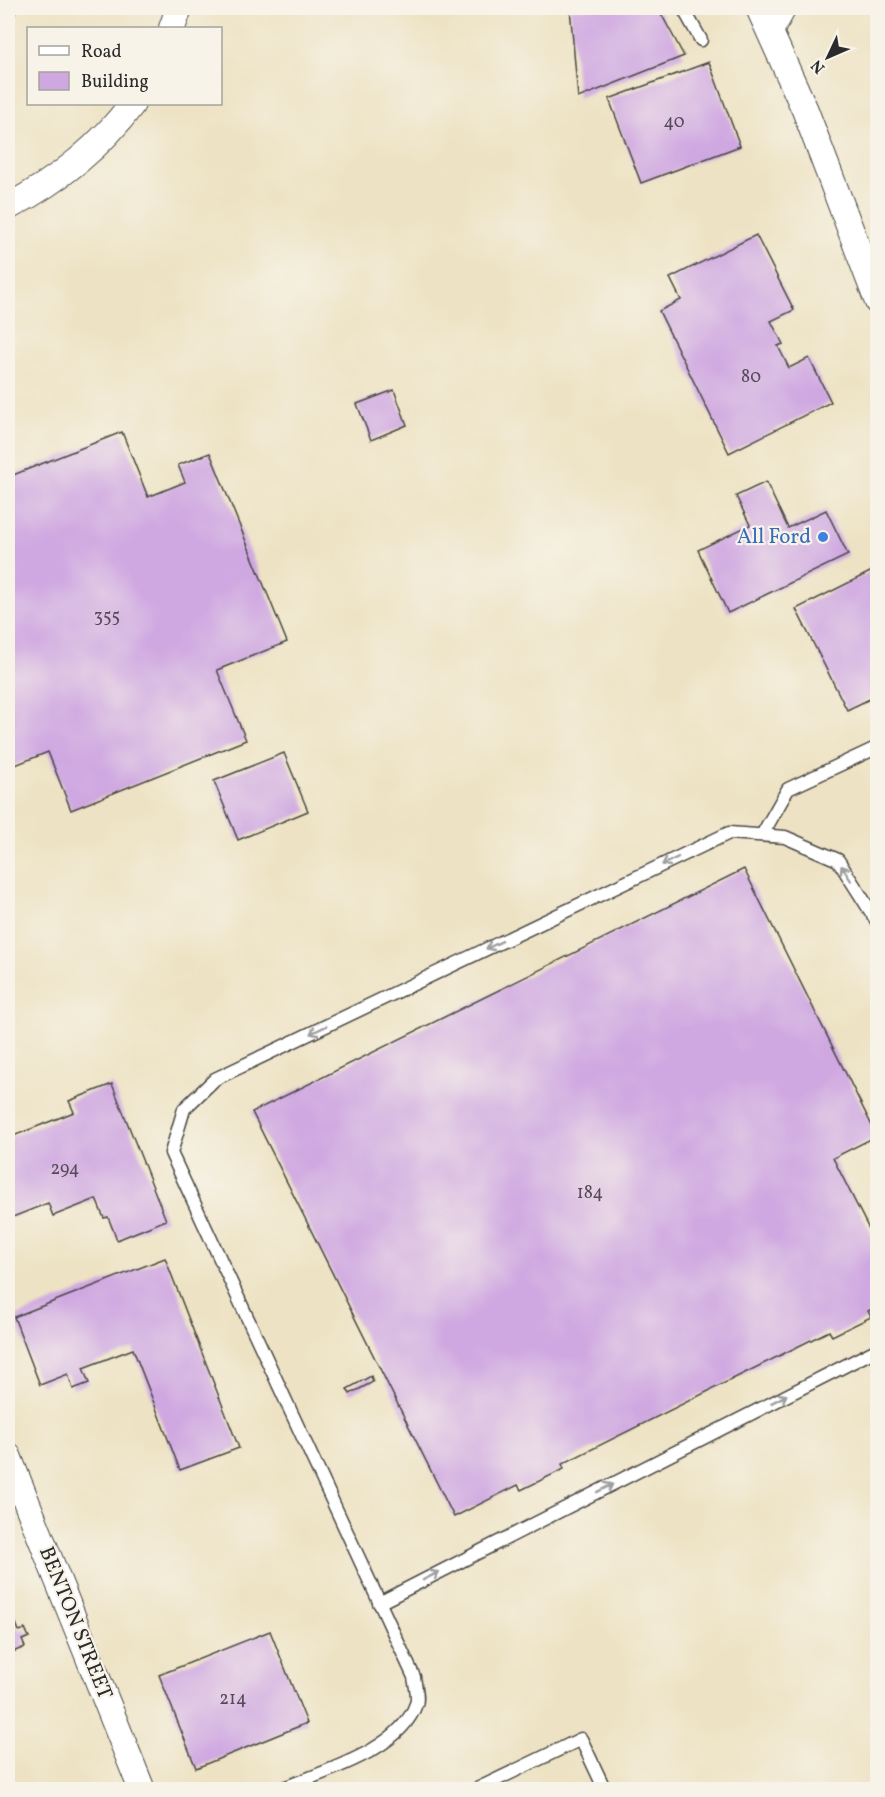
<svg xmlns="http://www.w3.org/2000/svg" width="885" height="1797" font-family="Vollkorn,serif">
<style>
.building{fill:#cfa8e1}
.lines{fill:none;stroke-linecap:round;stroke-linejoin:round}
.service-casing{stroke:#484642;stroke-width:15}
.minor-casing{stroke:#484642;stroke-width:28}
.service{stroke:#fff;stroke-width:12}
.minor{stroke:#fff;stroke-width:26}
.oneway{stroke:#a0a0a0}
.shop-dot{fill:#3f7fe0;stroke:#f7f3e8;stroke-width:2}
.labels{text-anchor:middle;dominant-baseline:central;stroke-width:4.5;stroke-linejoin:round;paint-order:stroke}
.number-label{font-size:18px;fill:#544a58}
.shop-label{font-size:21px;fill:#366cbe;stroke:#f7f3e8;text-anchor:end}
.street-label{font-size:21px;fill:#2b2b2b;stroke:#f7f3e8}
</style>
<rect width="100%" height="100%" fill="#f7f3e8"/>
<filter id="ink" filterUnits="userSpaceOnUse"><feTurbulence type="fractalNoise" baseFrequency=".0167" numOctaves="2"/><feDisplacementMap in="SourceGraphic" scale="12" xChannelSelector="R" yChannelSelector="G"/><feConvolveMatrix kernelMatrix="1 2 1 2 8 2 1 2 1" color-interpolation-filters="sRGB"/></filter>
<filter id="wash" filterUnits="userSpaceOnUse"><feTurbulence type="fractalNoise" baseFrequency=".008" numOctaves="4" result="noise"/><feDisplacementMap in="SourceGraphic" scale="24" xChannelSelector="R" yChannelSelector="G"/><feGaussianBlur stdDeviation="1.35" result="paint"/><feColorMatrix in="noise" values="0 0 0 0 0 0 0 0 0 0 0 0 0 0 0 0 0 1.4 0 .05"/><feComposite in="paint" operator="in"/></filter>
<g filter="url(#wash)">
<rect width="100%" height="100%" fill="#ede2c3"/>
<g id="blocks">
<g class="building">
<polygon points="8,8 17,8 8,32"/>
<polygon points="570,8 658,8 684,56 578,98"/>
<polygon points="709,62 740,146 641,183 609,99"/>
<polygon points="756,235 794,310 771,321 783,344 778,346 789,368 809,358 831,402 729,453 659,311 681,300 670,278"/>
<polygon points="394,390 407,425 371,440 357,404"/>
<polygon points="122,432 148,497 185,482 178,465 210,453 287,642 217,670 246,740 71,810 48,752 8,768 8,477"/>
<polygon points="766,482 788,528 826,510 848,555 728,613 698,550 750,525 736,496"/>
<polygon points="878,568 878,695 847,710 796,609"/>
<polygon points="284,753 308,811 238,840 214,781"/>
<polygon points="744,869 877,1136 833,1158 878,1247 878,1306 868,1311 871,1317 832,1336 829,1331 562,1464 564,1469 521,1490 518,1485 454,1517 252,1112"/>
<polygon points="112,1084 166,1220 117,1240 108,1217 104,1218 96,1199 53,1216 48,1203 8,1219 8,1138 74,1112 69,1101"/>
<polygon points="165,1258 239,1448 180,1470 133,1349 83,1368 89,1383 73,1389 68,1374 40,1385 14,1317"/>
<polygon points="371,1376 373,1382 350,1394 347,1389"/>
<polygon points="8,1602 19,1631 25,1629 29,1637 22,1640 25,1647 8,1654"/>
<polygon points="270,1631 307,1723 196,1768 159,1675"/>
</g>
</g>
</g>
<g filter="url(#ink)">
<use href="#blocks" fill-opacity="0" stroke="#484642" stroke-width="1.5"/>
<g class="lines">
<g class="service-casing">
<g id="service">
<polyline points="683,8 701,40"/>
<polyline points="762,835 788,789 878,747"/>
<polyline points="379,1603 878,1349"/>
<path d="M279,1790C321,1772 400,1751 416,1704C419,1697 415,1685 414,1677L171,1153L184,1109L215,1079L729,833L785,837L838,860L878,923"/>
<polyline points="475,1790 581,1739 605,1790"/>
</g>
</g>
<g class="minor-casing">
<g id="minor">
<polyline points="759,8 805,110 878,302"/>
<polyline points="172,28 179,8"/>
<polyline points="770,31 783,8"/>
<path d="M8,207C57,181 99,149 132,104"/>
<polyline points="8,1456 142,1790"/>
</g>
</g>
<use href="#service" class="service"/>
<use href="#minor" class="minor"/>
</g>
<defs><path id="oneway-shaft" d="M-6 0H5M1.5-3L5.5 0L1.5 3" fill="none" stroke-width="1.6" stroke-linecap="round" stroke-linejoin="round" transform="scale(1.5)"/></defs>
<g class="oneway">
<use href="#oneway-shaft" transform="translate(670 861) rotate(154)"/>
<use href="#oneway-shaft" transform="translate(846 873) rotate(-123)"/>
<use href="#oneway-shaft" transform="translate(494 945) rotate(154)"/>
<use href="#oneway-shaft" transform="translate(318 1030) rotate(154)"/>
<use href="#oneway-shaft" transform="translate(779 1399) rotate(-27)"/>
<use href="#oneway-shaft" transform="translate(605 1488) rotate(-27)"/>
<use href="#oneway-shaft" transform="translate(431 1576) rotate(-27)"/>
</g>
</g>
<circle class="shop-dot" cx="823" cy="537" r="6"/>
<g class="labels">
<g class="number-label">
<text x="674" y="122">40</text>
<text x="751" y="377">80</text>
<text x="107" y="617">355</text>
<text x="65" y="1169">294</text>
<text x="590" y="1193">184</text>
<text x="233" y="1699">214</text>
</g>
<g class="shop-label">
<text x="811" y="537">All Ford</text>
</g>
<g class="street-label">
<text transform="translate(75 1623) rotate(68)">BENTON STREET</text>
</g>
</g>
<rect width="885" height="1797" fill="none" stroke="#f7f3e8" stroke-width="30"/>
<rect x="27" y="27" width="195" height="78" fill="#f7f3e8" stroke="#a5a39c" stroke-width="1.5"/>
<rect x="39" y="46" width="30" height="9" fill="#ffffff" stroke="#a5a39c" stroke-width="1.5"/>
<text x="81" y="57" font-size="18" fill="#2b2b2b">Road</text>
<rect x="39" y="72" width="30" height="18" fill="#cfa8e1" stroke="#a5a39c" stroke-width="1.5"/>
<text x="81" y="87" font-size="18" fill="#2b2b2b">Building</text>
<g transform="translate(828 57) rotate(226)" stroke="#f7f3e8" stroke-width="4.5" paint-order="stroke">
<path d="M0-4.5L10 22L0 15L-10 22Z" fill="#2b2b2b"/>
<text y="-9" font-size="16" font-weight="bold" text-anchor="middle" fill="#2b2b2b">N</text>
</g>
</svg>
